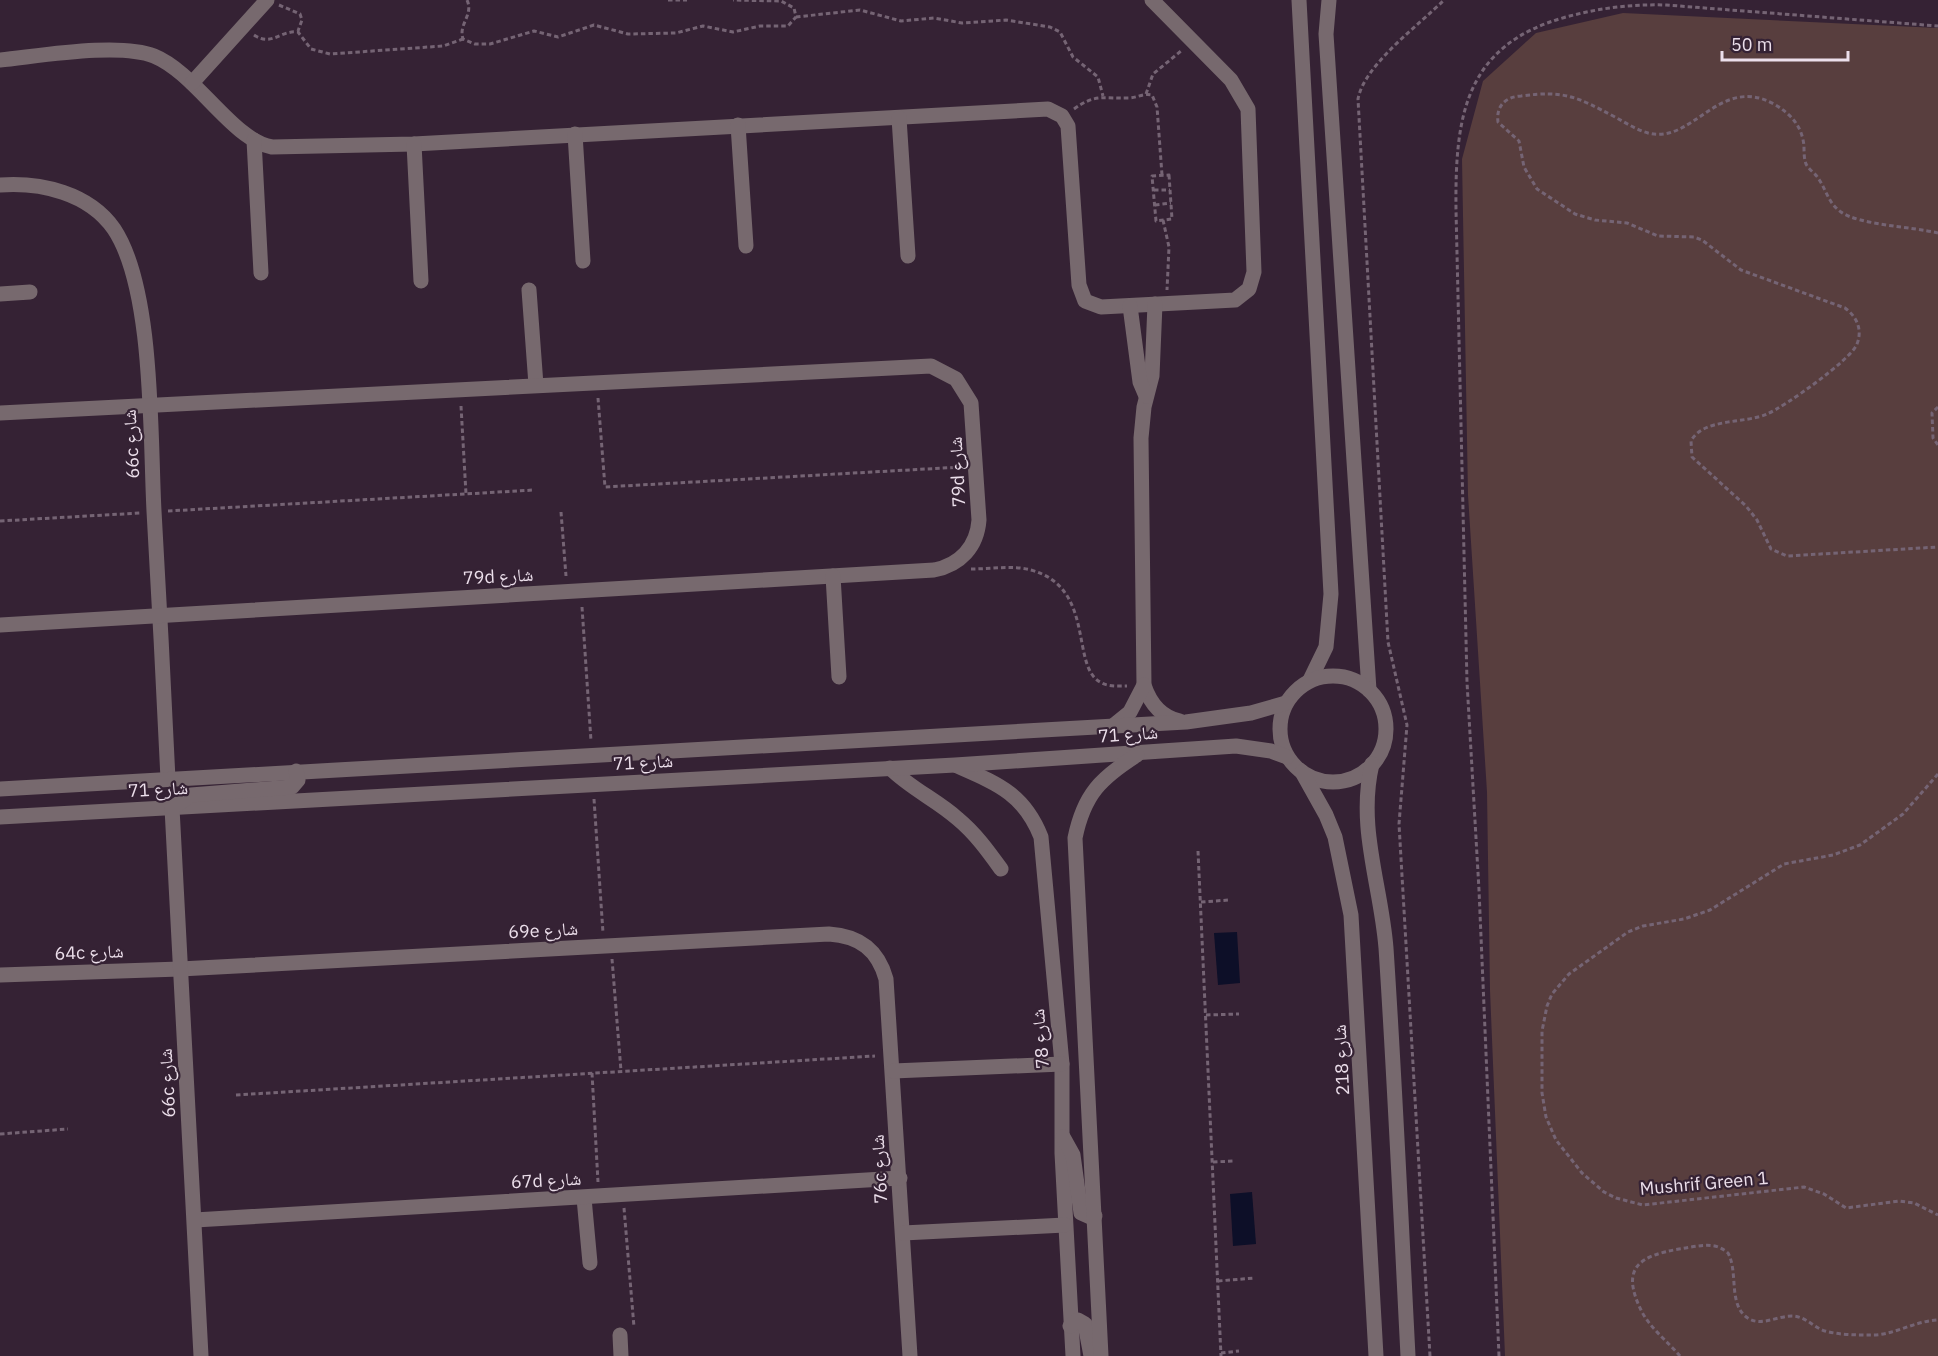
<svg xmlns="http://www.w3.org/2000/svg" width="1938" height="1356" font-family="'IBM Plex Sans','Noto Naskh Arabic',sans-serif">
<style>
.green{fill:#583e3e}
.water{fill:#0d0f28}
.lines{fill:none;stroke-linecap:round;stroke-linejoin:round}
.path{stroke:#756474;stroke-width:3;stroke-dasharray:4.5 3;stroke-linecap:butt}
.minor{stroke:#77696e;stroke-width:15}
.labels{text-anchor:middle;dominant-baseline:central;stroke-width:4.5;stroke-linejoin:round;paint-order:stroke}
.street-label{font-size:18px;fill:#ecdfeb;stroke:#352234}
</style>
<rect width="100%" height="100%" fill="#352234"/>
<polygon class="green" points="1623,13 1938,28 1938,1356 1505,1356 1490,990 1487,792 1468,495 1462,159 1483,81 1536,33"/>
<g class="water">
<polygon points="1237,932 1240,983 1218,985 1214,933"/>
<polygon points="1252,1192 1256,1244 1233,1246 1230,1194"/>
</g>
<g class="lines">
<g class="path">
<path d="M467,0C474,15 458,24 463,39L475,44H490L534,31L558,37L594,25L628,34L676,33L703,26L733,32L760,26H788L796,17L794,8L781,1L733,0"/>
<polyline points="668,0 687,0"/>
<polyline points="279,5 300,14 302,20 298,31"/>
<polyline points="796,17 860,10 901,21 934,18 962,23 1006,20 1050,27 1060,32 1073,57 1098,77 1103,96"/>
<path d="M254,35C272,47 280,30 298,32L311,49L330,54L443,46L463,39"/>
<polyline points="1146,94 1153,74 1181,51"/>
<path d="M1074,109C1096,93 1104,99 1128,98C1137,98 1143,93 1152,95L1157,107L1162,175"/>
<polygon points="1169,175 1172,219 1156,221 1152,176"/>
<polyline points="1154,190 1170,190"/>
<polyline points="1155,205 1171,203"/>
<polyline points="1163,220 1169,247 1167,290"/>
<path d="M1938,233C1914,227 1859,225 1841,212C1828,203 1826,189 1818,178C1815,173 1809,170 1806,164C1804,159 1804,152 1804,146C1802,126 1791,114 1774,104C1719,74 1693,145 1648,133C1637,130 1626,123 1615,117C1577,97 1565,90 1521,96C1505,97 1496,106 1498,122L1519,141L1524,167L1537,189L1575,214L1595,220L1627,223L1658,236L1694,237L1702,240L1741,270L1845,308C1856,316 1863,329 1857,344C1851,360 1784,407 1767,414C1744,424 1703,418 1691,441L1692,457L1746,506L1757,520L1771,549L1787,556L1938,547"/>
<polyline points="598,398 605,487 962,467"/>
<polyline points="461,406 466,494"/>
<polyline points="1938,407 1932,413 1933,438 1938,445"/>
<polyline points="168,511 534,490"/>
<polyline points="561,512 566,576"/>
<polyline points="0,521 140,513"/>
<path d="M971,569C991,569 1013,565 1031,570C1096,588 1070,665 1100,682C1108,687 1118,686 1127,686"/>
<polyline points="582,607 591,741"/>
<polyline points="1938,774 1903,814 1860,845 1833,855 1784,864 1710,910 1684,919 1643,926 1628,932 1569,974 1552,994 1547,1006 1542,1031 1542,1093 1546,1117 1556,1140 1582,1173 1604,1192 1616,1198 1643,1205 1804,1187 1824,1194 1846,1208 1899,1201 1914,1203 1938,1215"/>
<polyline points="594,799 603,933"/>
<polyline points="1198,851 1221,1356"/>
<polyline points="1201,902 1229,900"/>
<polyline points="612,959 621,1071"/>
<polyline points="1206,1015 1239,1014"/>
<polyline points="592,1073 598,1182"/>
<polyline points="236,1095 875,1056"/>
<polyline points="0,1134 68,1129"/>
<polyline points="1213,1162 1233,1161"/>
<polyline points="624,1208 634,1327"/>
<polyline points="1218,1281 1254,1278"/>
<polyline points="1221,1353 1239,1351"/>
<path d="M1430,1356L1399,824L1407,725L1388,642L1358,99C1364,65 1419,25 1444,0"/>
<path d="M1499,1356L1479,890L1467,682L1456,210C1455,117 1464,45 1566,17C1599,8 1632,4 1666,5L1938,26"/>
<path d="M1680,1356C1668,1342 1649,1327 1641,1310C1620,1267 1640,1256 1679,1249C1696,1247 1714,1240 1728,1253C1738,1271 1729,1300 1744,1315C1758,1329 1775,1316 1792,1316C1805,1316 1813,1327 1825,1331C1839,1335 1857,1335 1871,1335C1892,1336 1914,1321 1938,1320"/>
</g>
<g class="minor">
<polyline points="1299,0 1331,594 1326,647 1310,680"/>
<polyline points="1329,0 1326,34 1369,690"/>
<path d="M0,60C40,56 119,42 154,56C196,73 232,140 272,147L414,144L1048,109L1062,116L1068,126L1079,285L1085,301L1101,307L1235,300L1249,289L1254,272L1248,109L1231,80L1152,0"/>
<polyline points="192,83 267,0"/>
<polyline points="899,118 908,256"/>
<polyline points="738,125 746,246"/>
<polyline points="575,134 583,261"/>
<polyline points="254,140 261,273"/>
<polyline points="414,144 421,281"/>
<path d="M0,185C41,182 89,193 114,229C154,289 150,436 154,511C159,600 164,690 168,779"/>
<polyline points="529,290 536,385"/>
<polyline points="0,294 30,292"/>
<path d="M1155,304L1152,376L1144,407L1141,438L1144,685C1150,703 1161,717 1180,721"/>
<polyline points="1130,306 1140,382 1146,396"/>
<path d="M0,413L931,366L956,379L971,403L979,520C977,547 960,565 934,570L0,625"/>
<polyline points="833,576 839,677"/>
<circle cx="1333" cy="729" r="53"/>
<polyline points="1114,725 1130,712 1144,685"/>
<path d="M1372,764C1357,827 1381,885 1386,948C1395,1084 1401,1220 1408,1356"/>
<path d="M957,766C998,784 1024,794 1041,837L1062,1064V1153L1073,1356"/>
<path d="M890,768C911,789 937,800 958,819C975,833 988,851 1001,869"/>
<polyline points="1302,772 1326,815 1335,837 1351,915 1376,1356"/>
<polyline points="0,789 1186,722 1251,713 1286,703"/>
<polyline points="0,817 955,765 1236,746 1271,751 1287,757"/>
<path d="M0,975L180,969L829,934C860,936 878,950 886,979L910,1356"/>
<polyline points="893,1071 1062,1064"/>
<polyline points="1063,1137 1073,1155 1081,1213 1090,1217 1095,1216"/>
<polyline points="584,1198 590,1263"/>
<polyline points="195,1220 900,1178"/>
<polyline points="903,1233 1065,1225"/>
<polyline points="1070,1326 1078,1320 1085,1324 1091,1356"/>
<polyline points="620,1335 621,1356"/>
<polyline points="201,1356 172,808 191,795 292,787 298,780 296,771"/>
<path d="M1101,1356L1075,838C1084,794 1101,778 1137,755"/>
</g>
</g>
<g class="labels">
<g class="street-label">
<text transform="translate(131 444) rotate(-93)">66c شارع</text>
<text transform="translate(957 472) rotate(-93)">79d شارع</text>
<text transform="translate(498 576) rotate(-3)">79d شارع</text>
<text transform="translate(1128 734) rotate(-4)">شارع 71</text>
<text transform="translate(643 762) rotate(-3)">شارع 71</text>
<text transform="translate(158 789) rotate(-3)">شارع 71</text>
<text transform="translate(543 930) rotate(-3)">69e شارع</text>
<text transform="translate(89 952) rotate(-2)">64c شارع</text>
<text transform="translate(1040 1039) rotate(-95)">شارع 78</text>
<text transform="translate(1341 1060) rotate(-93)">شارع 218</text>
<text transform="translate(167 1083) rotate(-93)">66c شارع</text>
<text transform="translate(879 1169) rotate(-93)">76c شارع</text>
<text transform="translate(546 1180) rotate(-3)">67d شارع</text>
<text transform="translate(1704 1183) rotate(-5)">Mushrif Green 1</text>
</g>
</g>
<path d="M1722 51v9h126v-9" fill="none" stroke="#ecdfeb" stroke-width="3"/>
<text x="1731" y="51" font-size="18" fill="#ecdfeb" stroke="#352234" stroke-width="4.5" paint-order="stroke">50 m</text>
</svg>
